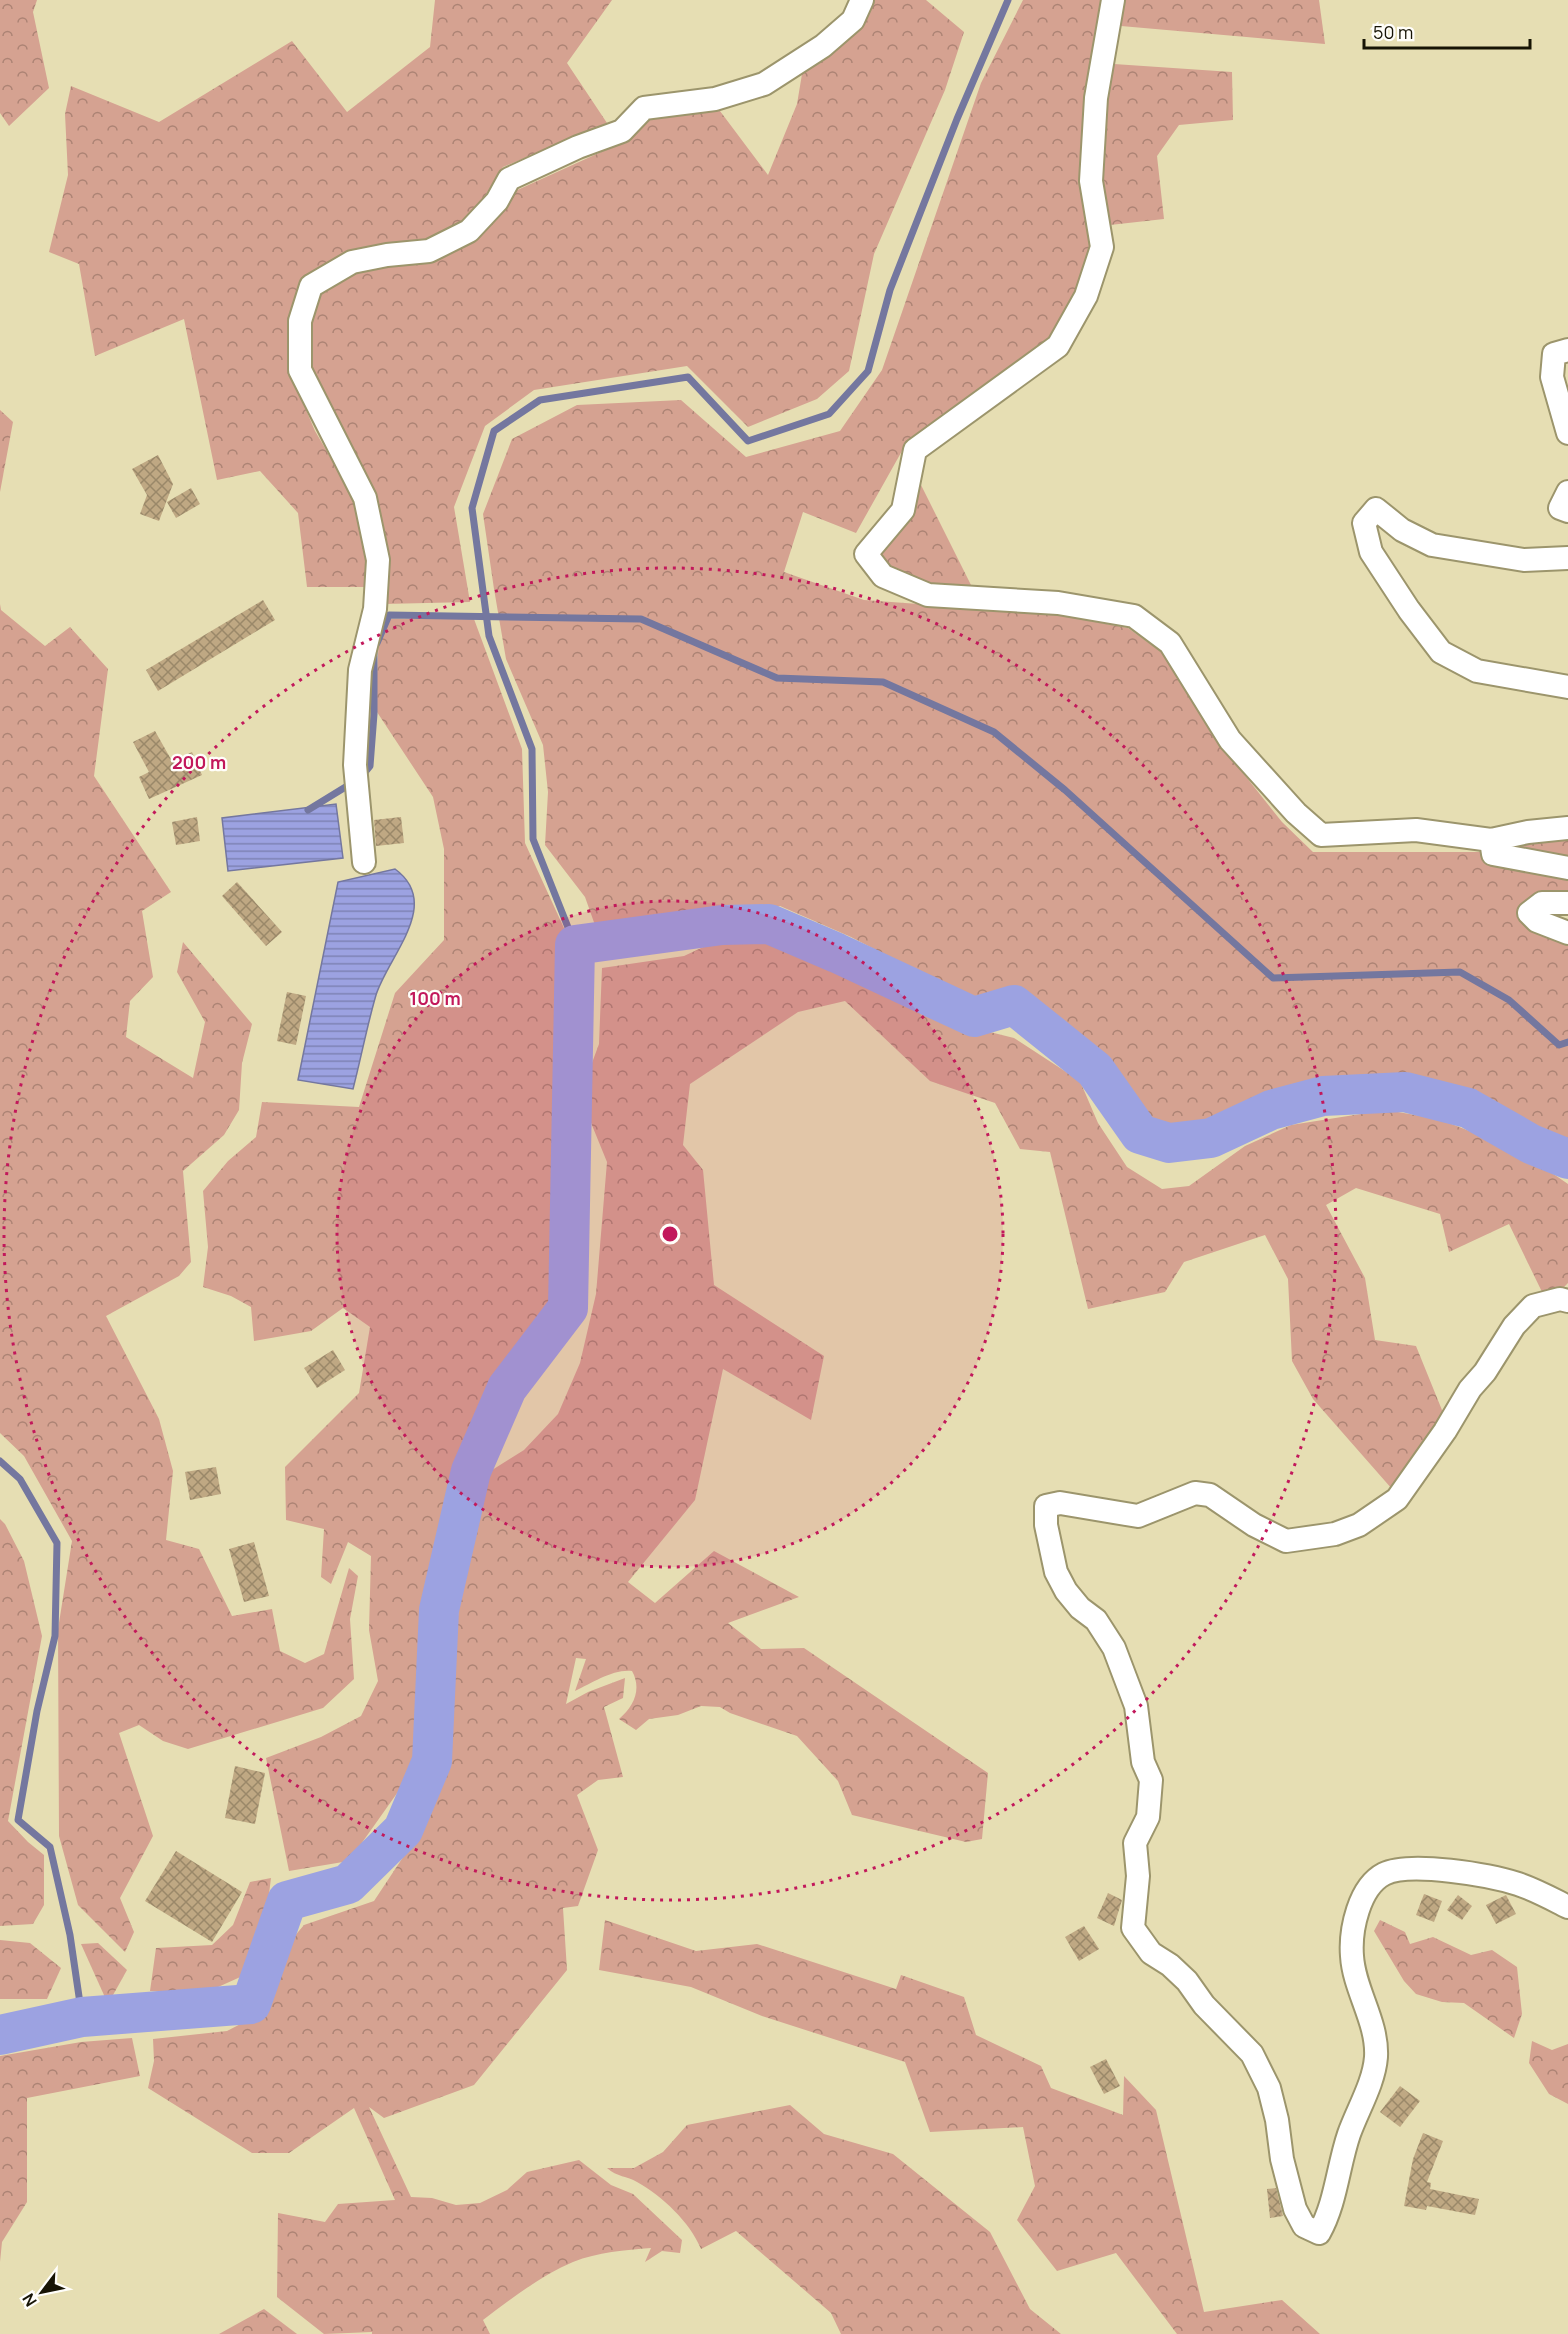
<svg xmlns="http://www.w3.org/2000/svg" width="1568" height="2334" font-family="Manrope,sans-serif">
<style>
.forest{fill:url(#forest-crowns)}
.water{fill:url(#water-rules);stroke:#74779f;stroke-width:1.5}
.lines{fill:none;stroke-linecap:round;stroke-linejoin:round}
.stream{stroke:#74779f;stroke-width:7}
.river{stroke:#9ca2e1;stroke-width:40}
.building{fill:url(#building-cross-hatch)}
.street-casing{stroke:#9c956c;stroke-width:26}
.street{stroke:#fff;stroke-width:22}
.ring{fill:none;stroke:#c2185b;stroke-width:3;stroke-dasharray:3 6}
.centre{fill:#c2185b;stroke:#fffefa;stroke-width:3}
.ring-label{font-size:18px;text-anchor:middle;font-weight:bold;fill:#c2185b;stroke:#fffefa;stroke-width:4.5;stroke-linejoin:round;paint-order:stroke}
</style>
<defs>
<pattern id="forest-crowns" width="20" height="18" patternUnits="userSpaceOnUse" patternTransform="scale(1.5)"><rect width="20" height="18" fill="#d5a291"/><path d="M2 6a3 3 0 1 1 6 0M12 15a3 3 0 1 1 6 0" fill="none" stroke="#ac8374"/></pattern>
<pattern id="water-rules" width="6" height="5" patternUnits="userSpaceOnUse" patternTransform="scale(1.5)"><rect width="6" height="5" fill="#9ca2e1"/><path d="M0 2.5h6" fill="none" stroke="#7e83b4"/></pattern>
<pattern id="building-cross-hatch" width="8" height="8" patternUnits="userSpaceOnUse" patternTransform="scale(1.5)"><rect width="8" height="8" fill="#bfa883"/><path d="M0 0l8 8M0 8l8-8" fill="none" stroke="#9a8869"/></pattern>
</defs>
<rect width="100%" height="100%" fill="#e6deb3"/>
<g class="forest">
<polygon points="0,0 37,0 33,12 49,88 9,126 0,113"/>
<polygon points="435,0 612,0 567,63 607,123 503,167 480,204 457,226 426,242 383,243 343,254 303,281 288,326 290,372 315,431 360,508 371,565 368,587 307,587 298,513 260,471 217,480 184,319 95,356 79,264 49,252 68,175 65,114 71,86 159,122 292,41 347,112 430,47"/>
<polygon points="873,0 926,0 964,32 945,90 874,254 849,371 817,399 748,427 687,366 534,390 485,426 454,507 470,602 384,604 385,555 305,364 308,317 319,289 357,266 435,256 513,192 623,142 653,114 720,111 768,175 797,104 803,68 868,13"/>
<polygon points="1023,0 1105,0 1084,97 1082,180 1091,249 1073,298 1048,339 907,442 856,533 803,512 784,572 864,600 1054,614 1128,628 1164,654 1224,749 1282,822 1313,852 1488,852 1568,874 1568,900 1524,909 1568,937 1568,1142 1473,1094 1419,1082 1341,1076 1216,1127 1169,1140 1150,1128 1115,1074 851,937 780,906 683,939 624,945 601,942 585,897 545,845 548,792 543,745 506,659 494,589 483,514 512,439 577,405 681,400 746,457 840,431 882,370 981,83"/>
<polygon points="1125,0 1319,0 1325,44 1121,26"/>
<polygon points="1114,64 1232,72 1233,120 1179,125 1157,156 1164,219 1110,225 1101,173 1106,90"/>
<polygon points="0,410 13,422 0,492"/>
<path d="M916,475L973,589C934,588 900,587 877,552Z"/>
<polygon points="0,604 1,610 45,646 70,627 108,669 94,776 171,892 142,911 153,977 130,1001 126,1037 193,1078 205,1022 177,972 183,942 252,1024 242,1063 239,1110 224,1135 183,1171 191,1262 179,1276 106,1316 159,1419 173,1471 166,1540 199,1549 232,1616 272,1609 280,1651 305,1663 324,1654 349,1568 358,1576 350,1619 354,1679 323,1708 188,1749 163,1741 139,1725 119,1733 153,1836 120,1898 134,1932 125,1952 78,1905 59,1836 58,1629 72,1541 24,1456 0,1433"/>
<polygon points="380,619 474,619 522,749 525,843 580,963 557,1308 460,1470 423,1606 422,1758 349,1861 289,1871 266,1758 321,1737 361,1716 378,1681 369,1630 371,1556 348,1542 331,1584 321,1577 324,1529 286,1520 285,1467 359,1393 370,1327 343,1308 311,1331 254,1341 251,1307 231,1296 203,1287 208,1247 203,1191 228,1161 256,1137 262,1102 359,1107 395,993 444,940 444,849 433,797 375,709"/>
<polygon points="1568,831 1568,864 1502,844"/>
<path d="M772,935L843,964L982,1030L1014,1038L1080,1081L1098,1123L1127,1167L1162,1189L1189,1186L1245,1146L1291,1125L1386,1110L1439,1119L1477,1134L1524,1154L1568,1184V1283L1559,1292L1543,1294L1509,1224L1449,1252L1440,1214L1356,1188L1326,1205L1365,1278L1375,1340L1416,1346L1444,1415L1392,1489L1313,1399L1292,1361L1288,1279L1265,1235L1184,1262L1165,1292L1088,1309L1050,1152L1020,1149L995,1103L930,1081L845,1001L798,1012L690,1084L683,1145L703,1170L714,1285L824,1356L811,1420L723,1369L695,1500L628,1582L655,1603L714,1551L799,1597L728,1623L761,1649L804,1648L988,1773L982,1839L966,1842L852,1815L838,1781L797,1736L730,1713L720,1707L701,1706L678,1715L649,1719L636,1730L619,1719C634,1706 642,1689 632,1671C613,1669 592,1683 575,1691L586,1659L576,1658L566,1704L588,1692L625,1678L623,1698L604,1707L623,1777L598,1780L577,1795L598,1850L578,1906L563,1908L567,1970L474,2085L384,2118L369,2107L411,2197L432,2198L456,2205L480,2203L507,2190L527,2172L579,2160L611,2185L633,2194L682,2240L680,2253L662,2251L645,2262L651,2248C625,2250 598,2252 573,2262C540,2276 511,2299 483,2320L490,2334H372V2332L324,2334L277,2297L278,2213L325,2222L338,2204L395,2200L354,2108L289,2153H252L148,2088L154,2061L153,2039L227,2031L258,2015L276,1982L287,1945L304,1925L374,1901L423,1827L444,1768L455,1637L472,1518L481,1477L524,1450L558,1414L580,1363L596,1294L607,1162L587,1113L589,1071L599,1044L602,968L684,956L714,942L742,936Z"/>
<polygon points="0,1519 5,1524 24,1561 42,1636 8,1821 28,1842 44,1855 44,1905 33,1924 0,1926"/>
<polygon points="271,1878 263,1942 247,1974 207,1992 150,1991 156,1948 212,1945 233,1925 250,1882"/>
<polygon points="605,1920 696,1951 757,1944 896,1989 901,1975 964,1997 976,2035 1041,2066 1051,2088 1123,2115 1124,2076 1156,2110 1204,2312 1282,2300 1320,2334 1177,2334 1116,2253 1057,2271 1017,2220 1035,2186 1023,2127 930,2132 905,2062 762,2016 691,1987 599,1970"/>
<polygon points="1380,1920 1405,1932 1410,1944 1433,1937 1471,1955 1492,1950 1517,1967 1522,2014 1514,2038 1464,2003 1442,2002 1416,1994 1404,1981 1374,1931"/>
<polygon points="0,1940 30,1943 61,1968 47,1999 0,1999"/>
<polygon points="98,1943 127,1970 108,2004 81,1944"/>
<polygon points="132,2038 140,2076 27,2098 27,2202 2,2242 0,2262 0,2056 81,2042"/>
<polygon points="1532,2041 1552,2050 1568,2044 1568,2104 1549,2094 1529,2063"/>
<path d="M790,2105L824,2134L893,2154L990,2232L1030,2309L1061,2334H841L831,2313L736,2231L701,2249C690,2222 662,2196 637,2182C627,2176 617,2177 607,2168H634L663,2152L687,2125Z"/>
<polygon points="264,2309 297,2334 219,2334"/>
</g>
<g class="water">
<polygon points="336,804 343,858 228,871 222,818"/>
<path d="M395,869C443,904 388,956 376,995C367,1026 361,1058 353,1089L298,1080L338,882Z"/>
</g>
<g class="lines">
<g class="stream">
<polyline points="377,643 389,615 641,619 777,678 883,682 994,732 1065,790 1273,978 1460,972 1509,1000 1559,1045 1568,1042"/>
<polyline points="361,777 370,766 374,714 374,653"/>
<polyline points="308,810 352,783"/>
<polyline points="575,945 533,839 532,749 489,636 472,508 494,431 540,400 688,377 748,441 829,414 868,371 890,290 957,119 1008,0"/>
<polyline points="0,1461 20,1479 57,1543 55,1636 37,1711 18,1820 50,1847 70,1935 82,2017"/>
</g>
<polyline class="river" points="0,2035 82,2017 251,2004 287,1901 348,1884 403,1830 432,1761 439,1610 471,1471 507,1388 568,1308 575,945 722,925 769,924 837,953 974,1017 1014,1005 1095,1070 1140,1134 1169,1143 1211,1138 1271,1110 1323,1096 1405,1092 1468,1108 1531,1144 1568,1159"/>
</g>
<g class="building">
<polygon points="158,455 173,484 159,521 140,514 147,495 132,469"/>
<polygon points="191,488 200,504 176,518 167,502"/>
<polygon points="263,600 275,620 158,691 146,670"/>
<polygon points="155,731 172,761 192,752 202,775 149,799 139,777 149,772 133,742"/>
<polygon points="197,817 200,841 176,845 172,822"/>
<polygon points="401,817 404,843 376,846 374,820"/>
<polygon points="237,882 282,932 266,946 222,896"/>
<polygon points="287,992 306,996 296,1045 277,1041"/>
<polygon points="333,1350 345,1370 317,1388 304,1368"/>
<polygon points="216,1467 221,1494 190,1500 185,1472"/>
<polygon points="254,1542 269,1596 244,1602 229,1549"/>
<polygon points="235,1766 265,1773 255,1824 225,1818"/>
<polygon points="176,1851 242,1892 212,1942 145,1901"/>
<polygon points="1108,1893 1122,1900 1114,1926 1097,1918"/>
<polygon points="1424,1894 1442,1901 1434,1922 1416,1915"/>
<polygon points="1458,1895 1472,1906 1462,1920 1447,1910"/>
<polygon points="1506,1895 1516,1914 1496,1924 1486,1905"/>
<polygon points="1084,1926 1099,1949 1079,1961 1065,1937"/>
<polygon points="1106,2059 1120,2086 1104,2094 1090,2067"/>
<polygon points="1400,2086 1420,2101 1400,2127 1380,2112"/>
<polygon points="1423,2133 1443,2141 1427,2182 1431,2183 1430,2189 1479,2199 1475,2215 1427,2206 1426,2210 1404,2206 1413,2159"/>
<polygon points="1276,2188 1283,2216 1270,2218 1267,2189"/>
</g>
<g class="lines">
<g class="street-casing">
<g id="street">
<polyline points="1113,0 1096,98 1091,181 1102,247 1086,296 1058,346 915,450 903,510 866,554 883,576 928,595 1058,603 1134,616 1170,643 1230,740 1296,813 1321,835 1416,830 1491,840 1528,832 1568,828"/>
<polyline points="1568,350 1554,354 1552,377 1568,433"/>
<polyline points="1568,492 1560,508 1568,511"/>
<polyline points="1568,558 1524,560 1432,545 1402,530 1376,509 1364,523 1371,552 1409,610 1441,652 1477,671 1568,687"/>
<polyline points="1491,840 1493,854 1568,868"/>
<polyline points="364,862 355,765 360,670 375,609 378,560 365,498 300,370 300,321 311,286 352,262 387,255 429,251 469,231 497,201 509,179 578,147 622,131 644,108 715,99 764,84 823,46 853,20 862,0"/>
<polyline points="1568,903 1542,903 1529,913 1537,921 1568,933"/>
<path d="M1568,1301L1560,1299L1533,1306L1514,1326L1485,1372L1470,1389L1445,1431L1397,1499L1359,1525L1335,1534L1286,1541L1254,1525L1210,1495L1195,1493L1138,1516L1060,1503L1046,1506V1525L1056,1572L1066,1591L1080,1608L1096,1620L1114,1648L1136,1706L1143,1762L1151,1780L1148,1817L1135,1843L1138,1876L1133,1928L1151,1953L1170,1965L1187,1981L1204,2005L1252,2054L1269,2088L1277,2120L1282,2159L1295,2209L1304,2226L1319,2233C1336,2203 1338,2166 1349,2134C1358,2109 1374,2083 1376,2057C1378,2022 1354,1990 1352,1956C1350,1930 1359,1887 1384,1874C1410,1861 1490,1875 1518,1884C1536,1890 1552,1899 1568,1907"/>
</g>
</g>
<use href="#street" class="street"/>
</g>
<circle cx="670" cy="1234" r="333" fill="#c2185b" fill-opacity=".12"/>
<g class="ring">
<circle cx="670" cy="1234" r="333"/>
<circle cx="670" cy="1234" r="666"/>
</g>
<circle cx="670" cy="1234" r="9" class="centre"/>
<g class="ring-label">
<text x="199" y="769">200 m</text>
<text x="435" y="1005">100 m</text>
</g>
<g transform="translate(42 2292) rotate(238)" stroke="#fffefa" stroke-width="4.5" paint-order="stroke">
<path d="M0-4.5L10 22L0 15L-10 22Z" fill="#171405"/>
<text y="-9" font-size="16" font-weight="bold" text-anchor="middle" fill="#171405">N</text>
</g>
<path d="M1364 39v9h166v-9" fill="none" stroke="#171405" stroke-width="3"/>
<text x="1373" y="39" font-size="18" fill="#171405" stroke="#fffefa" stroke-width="4.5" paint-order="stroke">50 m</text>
</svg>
